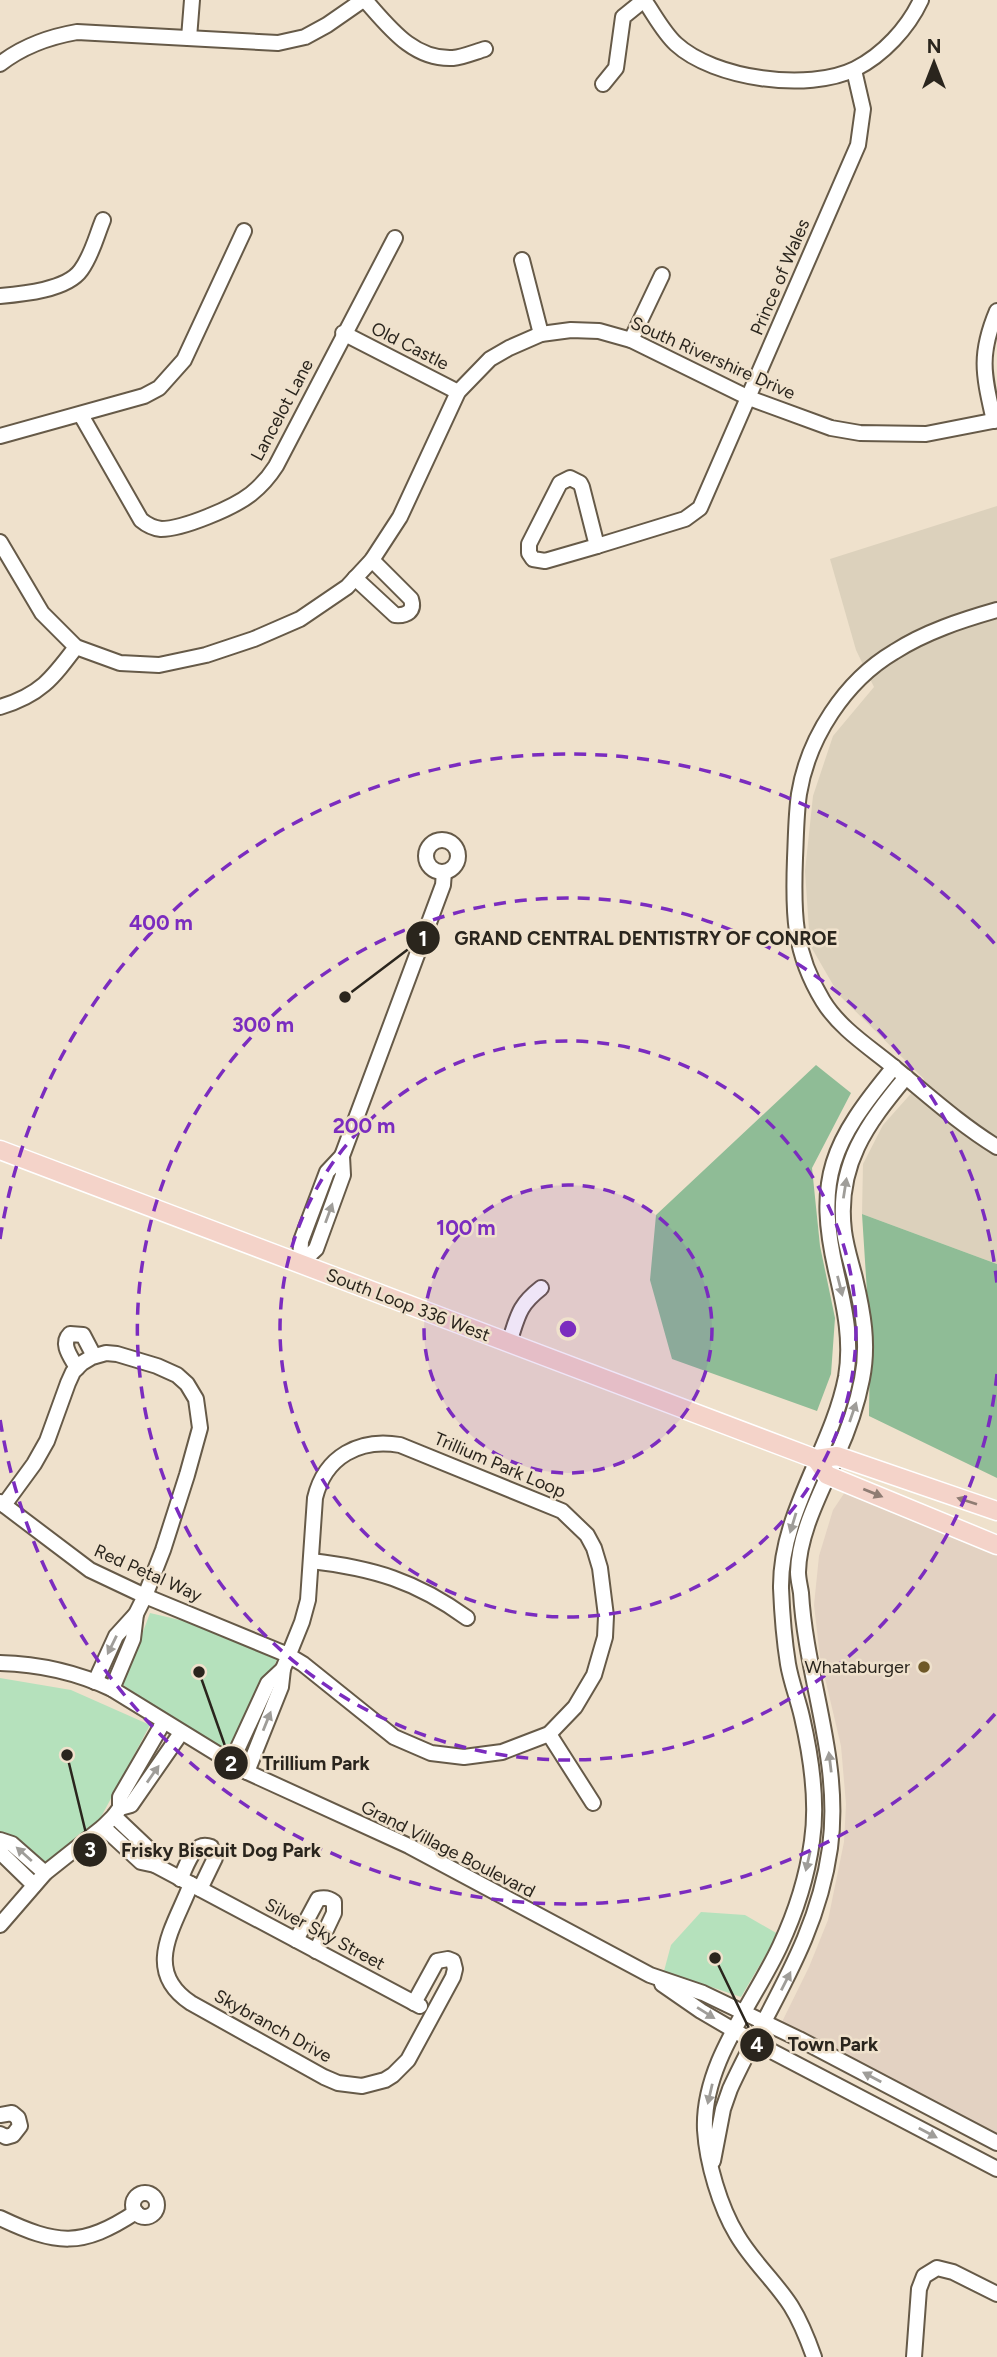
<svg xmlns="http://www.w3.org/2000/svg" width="997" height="2357" font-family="Figtree,sans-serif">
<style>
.commercial{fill:#e3d2c2}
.medical{fill:#dcd1bc}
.green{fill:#b5e1bc}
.forest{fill:#8fbc96}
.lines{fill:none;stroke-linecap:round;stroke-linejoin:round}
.minor-casing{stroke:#665a48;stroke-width:18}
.major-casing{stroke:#fff;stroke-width:21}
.minor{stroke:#fff;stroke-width:14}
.major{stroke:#f4d3c9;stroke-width:18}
.oneway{fill:#9f9d99}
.oneway2{fill:#8f7c73}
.ring{fill:none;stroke:#7b2cbf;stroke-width:3.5;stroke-dasharray:12 9}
.poi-dot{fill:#6e5827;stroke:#efe1cc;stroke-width:2.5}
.labels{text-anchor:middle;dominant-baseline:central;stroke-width:5;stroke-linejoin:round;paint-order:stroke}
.street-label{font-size:18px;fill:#2a251d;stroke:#efe1cc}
.poi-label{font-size:18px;fill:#2a251d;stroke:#efe1cc;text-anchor:end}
.centre{fill:#7b2cbf;stroke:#efe1cc;stroke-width:3.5}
.ring-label{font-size:21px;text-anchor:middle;font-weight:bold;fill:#7b2cbf;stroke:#efe1cc;stroke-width:5;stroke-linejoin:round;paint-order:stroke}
.leader{fill:none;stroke:#2a251d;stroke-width:2.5}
.callout-dot{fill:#2a251d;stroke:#efe1cc;stroke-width:2.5}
.mark-label{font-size:21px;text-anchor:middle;font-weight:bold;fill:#fff}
.callout-label{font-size:19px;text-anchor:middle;font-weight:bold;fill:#2a251d;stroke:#efe1cc;stroke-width:5;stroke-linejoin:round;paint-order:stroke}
</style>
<rect width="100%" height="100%" fill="#efe1cc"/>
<polygon class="commercial" points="845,1492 997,1550 997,2139 781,2024 809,1967 828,1920 844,1842 846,1804 841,1746 820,1657 814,1605 819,1556 833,1510"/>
<polygon class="medical" points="997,506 997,1264 862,1214 863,1164 883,1125 924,1079 839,995 810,945 805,871 813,796 833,736 874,687 856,650 830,559"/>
<g class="green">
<polygon points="150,1613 197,1624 278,1658 228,1756 123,1685"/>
<polygon points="0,1678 71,1690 150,1725 100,1819 47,1864 0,1831"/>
<polygon points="701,1912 745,1915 778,1934 741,1997 664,1971 671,1945"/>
</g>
<g class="forest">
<polygon points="816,1065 851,1093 812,1168 820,1246 835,1318 831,1374 817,1411 672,1359 650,1280 656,1215"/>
<polygon points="862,1214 997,1264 997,1478 869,1416 870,1339"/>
</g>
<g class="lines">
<g class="minor-casing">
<g id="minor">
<path d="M365,0C389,27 413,60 453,58C463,57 475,52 485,49"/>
<path d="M644,0C654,14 663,32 676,44C714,79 808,92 855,69C883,55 908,28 921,0"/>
<polyline points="189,38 192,0"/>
<path d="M0,64C23,46 48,37 77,32L278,43L305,37L327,25L363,0"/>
<polyline points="603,84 616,68 623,17 644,0"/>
<polyline points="522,260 541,334"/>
<path d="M0,296C23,294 67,290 81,270C92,255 96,237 103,220"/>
<polyline points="343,333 458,392"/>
<polyline points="631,340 662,275"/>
<path d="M81,415L141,520C147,525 153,528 161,529C183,529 233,508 251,494C261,486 269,477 276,466L395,238"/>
<path d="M994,421C984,376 978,356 997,311"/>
<polyline points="0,436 144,396 159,388 184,360 244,231"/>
<polygon points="570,478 580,483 582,487 597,546 545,561 533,559 529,553 529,544 560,483"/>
<polyline points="0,542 42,613 76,647 120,663 159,665 206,655 254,639 300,619 347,587 372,560 400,517 458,392 490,359 509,348 541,334 571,330 599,331 631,340 749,398 831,428 860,433 926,434 997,420"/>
<polyline points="597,546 685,519 700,508 858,145 863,109 854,70"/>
<path d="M355,578L395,615C407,616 415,611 411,599L372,560"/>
<path d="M997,610C962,620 925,632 894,652C845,681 808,738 799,794C796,815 796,837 795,858C793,912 793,952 823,1001C840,1029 871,1048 896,1069C929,1096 961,1125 997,1147"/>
<path d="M0,707C40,695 52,679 76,647"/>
<circle cx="442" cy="856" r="16"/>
<polyline points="300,1264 316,1249 343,1175 342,1156 443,885 444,872"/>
<polyline points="300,1264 301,1241 327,1172 342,1156"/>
<path d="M509,1343C518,1316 518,1306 541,1288"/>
<path d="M77,1368C71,1357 60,1344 70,1334L83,1335L94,1356"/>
<path d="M0,1502L90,1570L145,1596L288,1655L303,1664L394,1737L431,1753L464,1757L502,1752L549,1734L575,1707L594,1675L605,1637L606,1616L600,1568L594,1548L587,1535L562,1511L400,1445C360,1438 325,1456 315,1498L308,1600L302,1622L283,1669L281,1687L247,1772"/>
<polyline points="4,1505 34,1464 47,1441 68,1383 73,1372 82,1363 92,1357 106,1353 117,1354 157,1366 177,1375 187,1384 196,1399 200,1428 187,1475 163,1550 145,1596 136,1614 116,1636 95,1682"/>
<path d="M311,1561C373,1568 416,1581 467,1618"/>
<path d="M0,1663C38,1664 78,1673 112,1689L247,1772L409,1846L650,1975L703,1993L799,2039L997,2143"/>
<polyline points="112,1689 133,1639 136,1614"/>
<polyline points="549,1734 593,1803"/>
<polyline points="231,1763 268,1683 283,1669"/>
<polyline points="120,1808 131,1805 181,1733"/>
<polyline points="114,1816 152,1852 155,1865"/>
<polyline points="103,1827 141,1862 155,1865 420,2006"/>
<polyline points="0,1840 12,1844 45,1873"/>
<polyline points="0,1852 34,1885"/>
<path d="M180,1879C187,1866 193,1840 211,1847L215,1858L200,1889"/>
<path d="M191,1884C175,1926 141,1970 191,2003L324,2077L338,2083L362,2086L385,2080L393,2075L408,2060L453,1977L455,1969L453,1961L448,1959L437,1961L414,2003"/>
<polyline points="0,1925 45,1873 103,1827 114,1816 120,1808 120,1797 163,1723"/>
<path d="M296,1940L318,1899C325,1897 329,1898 334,1902V1913L316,1951"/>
<polyline points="662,1984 701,2011 754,2042 997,2169"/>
<polyline points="0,2115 12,2113 18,2118 20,2126 13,2135 6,2137 0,2134"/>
<path d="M713,2161L723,2109L730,2089C768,2006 817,1941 830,1848C842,1760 806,1679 801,1593C800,1586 798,1579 798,1572C799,1531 822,1491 837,1455C848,1431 857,1405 862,1379C869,1344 863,1312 855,1278C851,1262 846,1247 844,1231C836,1165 867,1124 906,1077"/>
<circle cx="145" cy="2205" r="12"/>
<path d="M0,2218C57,2245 81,2248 136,2212"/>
<path d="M814,2357C808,2340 801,2322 791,2306C775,2281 752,2261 737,2235C720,2207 707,2163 705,2130C702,2064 753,2004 780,1946C795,1914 807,1877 812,1841C818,1801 811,1756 802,1717C798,1699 791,1682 788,1664C784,1639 782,1613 781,1588C780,1513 832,1449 846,1377C852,1342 845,1309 837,1275C814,1178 832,1142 894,1067"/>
<polyline points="914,2357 919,2289 924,2276 937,2268 953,2272 997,2294"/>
</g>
</g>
<g class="major-casing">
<g id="major">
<polyline points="0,1150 816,1459 837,1456 997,1511"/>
<polyline points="816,1459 827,1475 997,1545"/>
</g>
</g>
<use href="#minor" class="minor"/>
<use href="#major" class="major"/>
</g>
<defs><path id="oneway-solid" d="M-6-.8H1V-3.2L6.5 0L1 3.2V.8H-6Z" transform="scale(1.75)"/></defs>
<g class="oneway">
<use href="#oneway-solid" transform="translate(845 1188) rotate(-81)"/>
<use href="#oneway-solid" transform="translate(329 1213) rotate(-70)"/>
<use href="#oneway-solid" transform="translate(840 1286) rotate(76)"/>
<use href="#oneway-solid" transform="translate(853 1412) rotate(-71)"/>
<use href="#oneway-solid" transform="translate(793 1523) rotate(107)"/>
<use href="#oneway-solid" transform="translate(112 1645) rotate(116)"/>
<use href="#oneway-solid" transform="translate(267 1721) rotate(-68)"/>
<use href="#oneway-solid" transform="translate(830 1762) rotate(-97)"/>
<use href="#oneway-solid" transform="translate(153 1774) rotate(-55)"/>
<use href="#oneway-solid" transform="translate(24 1854) rotate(-138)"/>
<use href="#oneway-solid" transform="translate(808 1861) rotate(103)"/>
<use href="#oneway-solid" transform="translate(786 1981) rotate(-63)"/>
<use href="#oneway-solid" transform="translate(706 2013) rotate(32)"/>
<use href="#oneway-solid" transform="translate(872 2077) rotate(-152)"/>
<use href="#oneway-solid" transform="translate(710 2094) rotate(103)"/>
<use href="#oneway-solid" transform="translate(928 2133) rotate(28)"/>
</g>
<g class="oneway2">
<use href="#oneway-solid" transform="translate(873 1493) rotate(22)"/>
<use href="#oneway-solid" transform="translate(967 1501) rotate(-162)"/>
</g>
<circle cx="568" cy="1329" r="144" fill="#7b2cbf" fill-opacity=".12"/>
<g class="ring">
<circle cx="568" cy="1329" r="144"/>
<circle cx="568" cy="1329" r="288"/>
<path d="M997 1374A431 431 0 1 1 997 1284"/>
<path d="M995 1714A575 575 0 0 1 0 1419M0 1239A575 575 0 0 1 995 944"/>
</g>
<circle class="poi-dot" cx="924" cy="1667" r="7"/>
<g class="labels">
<g class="street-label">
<text transform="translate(780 277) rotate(-67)">Prince of Wales</text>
<text transform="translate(410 346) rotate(27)">Old Castle</text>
<text transform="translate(713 358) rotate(24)">South Rivershire Drive</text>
<text transform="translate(282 410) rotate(-62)">Lancelot Lane</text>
<text transform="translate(408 1305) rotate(21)">South Loop 336 West</text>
<text transform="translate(500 1465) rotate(23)">Trillium Park Loop</text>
<text transform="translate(148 1573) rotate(24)">Red Petal Way</text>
<text transform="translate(448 1849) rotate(27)">Grand Village Boulevard</text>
<text transform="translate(325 1934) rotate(28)">Silver Sky Street</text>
<text transform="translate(273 2026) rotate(29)">Skybranch Drive</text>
</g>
<g class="poi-label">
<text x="910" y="1667">Whataburger</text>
</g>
</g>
<circle cx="568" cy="1329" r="10" class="centre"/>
<g class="ring-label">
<text x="161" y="930">400 m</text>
<text x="263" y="1032">300 m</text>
<text x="364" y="1133">200 m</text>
<text x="466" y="1235">100 m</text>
</g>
<path class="leader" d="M345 997L423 938M199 1672L231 1763M67 1755L90 1850M715 1958L757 2045"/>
<g class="callout-dot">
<circle cx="345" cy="997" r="7"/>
<circle cx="199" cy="1672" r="7"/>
<circle cx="67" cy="1755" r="7"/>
<circle cx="715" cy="1958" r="7"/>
<circle cx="423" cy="938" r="18"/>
<circle cx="231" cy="1763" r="18"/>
<circle cx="90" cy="1850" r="18"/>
<circle cx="757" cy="2045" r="18"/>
</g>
<g class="mark-label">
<text x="423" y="946">1</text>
<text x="231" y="1771">2</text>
<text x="90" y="1857">3</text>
<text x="757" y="2052">4</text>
</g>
<g class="callout-label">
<text x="646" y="945">GRAND CENTRAL DENTISTRY OF CONROE</text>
<text x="316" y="1770">Trillium Park</text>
<text x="221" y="1857">Frisky Biscuit Dog Park</text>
<text x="833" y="2051">Town Park</text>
</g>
<g transform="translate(934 63)" stroke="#efe1cc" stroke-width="5" paint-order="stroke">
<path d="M0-5L12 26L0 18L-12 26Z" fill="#2a251d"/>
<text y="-10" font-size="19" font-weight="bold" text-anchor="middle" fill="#2a251d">N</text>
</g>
</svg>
